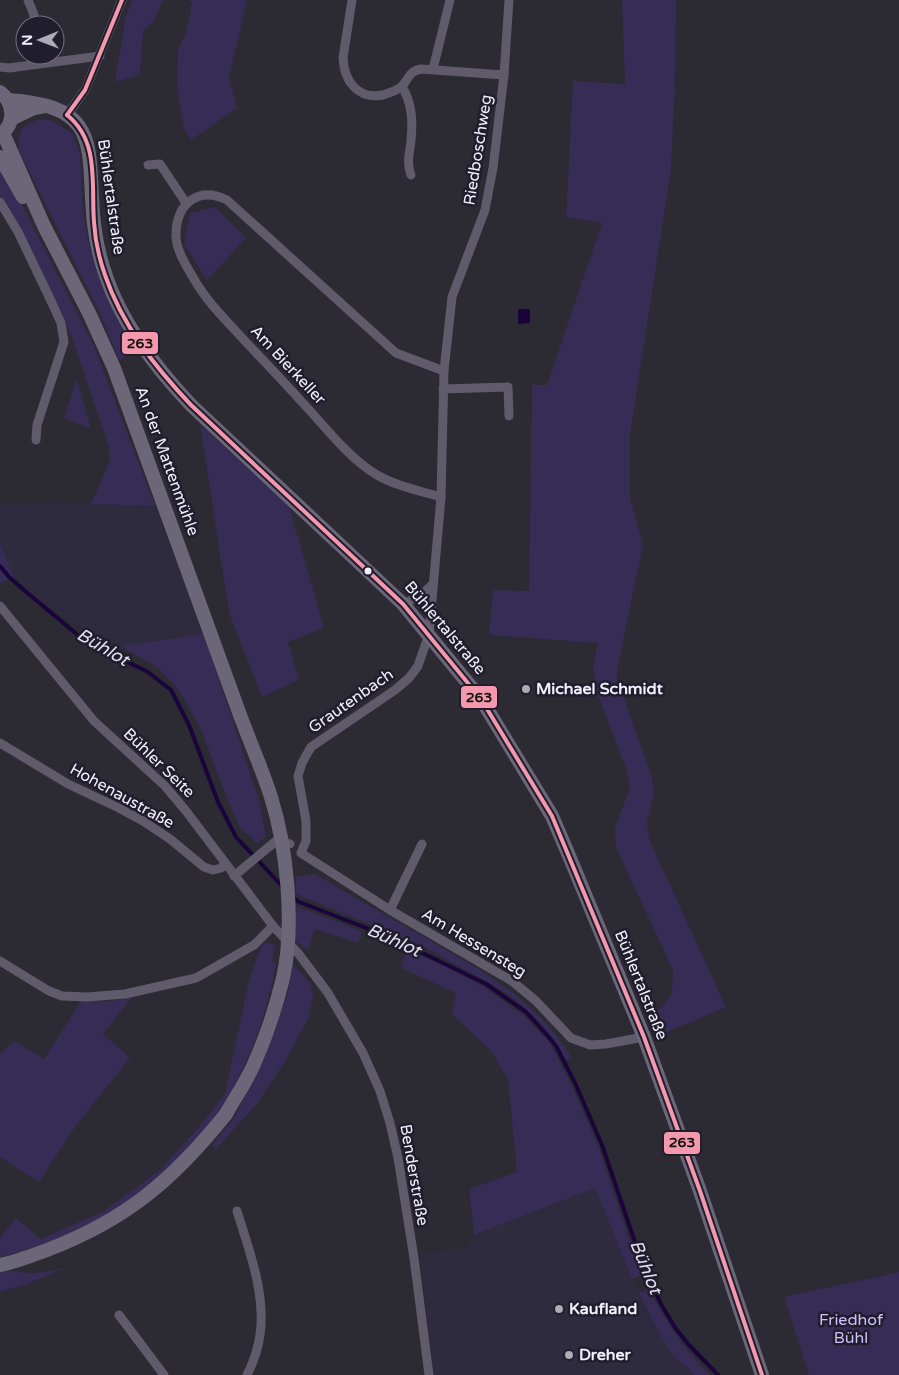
<svg xmlns="http://www.w3.org/2000/svg" width="899" height="1375" font-family="'Varela Round',sans-serif">
<style>
.built{fill:#2f2b3f}
.green{fill:#362c55}
.water{fill:#1a043b}
.lines{fill:none;stroke-linecap:round;stroke-linejoin:round}
.stream{stroke:#1a043b;stroke-width:4}
.street{stroke:#5f5b6b;stroke-width:9}
.secondary{stroke:#6b6779;stroke-width:14}
.secondary-bridge{stroke:#6b6779;stroke-width:14}
.bus-1-casing{stroke:#201d2d;stroke-width:8}
.bus-1{stroke:#f498ae;stroke-width:4}
.bus-dot{fill:#f2f0fb;stroke:#201d2d;stroke-width:2}
.poi-dot{fill:#adabb5;stroke:#201d2d;stroke-width:2}
.labels{text-anchor:middle;dominant-baseline:central;stroke-width:5;stroke-linejoin:round;paint-order:stroke}
.street-label{font-size:16px;fill:#f2f0fb;stroke:#201d2d}
.poi-label{font-size:16px;font-weight:bold;fill:#f2f0fb;stroke:#201d2d;text-anchor:start}
.park-label{font-size:16px;fill:#cdc2fc;stroke:#201d2d}
.water-label{font-size:18px;font-style:italic;fill:#e2dff2;stroke:#201d2d}
.line-badge{stroke:#201d2d;stroke-width:2}
.pale-badge-label{font-size:14px;text-anchor:middle;font-weight:bold;fill:#111}
</style>
<rect width="100%" height="100%" fill="#2c2a33"/>
<g class="built">
<polygon points="55,502 155,506 204,634 120,646 94,636 60,615 26,589 14,576 0,544 0,504"/>
<polygon points="595,1188 632,1279 657,1329 671,1353 695,1375 434,1375 419,1253 467,1248 474,1235"/>
</g>
<g class="green">
<polygon points="132,0 163,0 154,21 143,31 140,75 115,82 125,20"/>
<polygon points="188,0 247,0 229,78 237,108 191,140 184,129 177,85 178,50 186,34 192,3"/>
<polygon points="622,0 676,0 675,85 671,170 630,434 630,499 643,545 618,665 617,679 652,777 654,794 647,822 649,839 726,1007 656,1037 647,1016 661,1008 672,993 673,970 616,848 615,827 630,788 627,771 598,695 593,667 598,643 489,635 493,590 529,591 532,385 547,385 602,223 566,217 573,81 625,84"/>
<polygon points="36,120 51,120 72,133 80,153 83,212 88,239 100,282 113,311 137,350 119,360 100,313 19,151 18,141 23,127"/>
<polygon points="0,171 17,195 93,344 155,506 91,504 110,460 109,447 70,332 0,195"/>
<polygon points="215,207 246,238 207,280 184,244 190,213"/>
<polygon points="77,379 91,429 64,418"/>
<polygon points="200,424 289,506 324,628 288,642 299,680 262,697 229,613"/>
<polygon points="0,544 14,576 0,583"/>
<polygon points="204,634 259,800 266,837 257,843 240,828 228,801 200,727 177,688 157,667 120,646"/>
<path d="M315,874C351,895 387,916 424,937C484,972 533,996 572,1058L566,1060L552,1037L534,1016L513,998L491,984L424,947L296,894V877Z"/>
<polygon points="296,906 362,931 358,943 315,929 308,950 295,941"/>
<path d="M266,943L275,944L272,962L276,964C268,1009 253,1055 229,1095C182,1176 90,1237 0,1257V1238L16,1218L41,1239L104,1211L160,1170L199,1127L225,1094L249,980L261,946Z"/>
<polygon points="406,949 444,966 484,987 523,1015 550,1043 571,1084 600,1151 641,1276 632,1279 595,1188 474,1235 469,1189 517,1172 508,1080 491,1051 452,1014 456,993 401,968"/>
<polygon points="293,964 311,984 313,995 309,1017 286,1060 257,1104 216,1149 212,1145 235,1117 276,1028 287,995"/>
<polygon points="132,997 103,1034 130,1058 77,1124 39,1182 0,1157 0,1054 14,1041 44,1059 81,1001 112,1001"/>
<path d="M67,1267L27,1284L0,1292V1271C10,1270 18,1272 28,1273C41,1274 54,1270 67,1267Z"/>
<polygon points="899,1272 899,1375 809,1375 784,1297"/>
<polygon points="648,1289 672,1329 685,1348 710,1375 695,1375 671,1353 657,1329 639,1293"/>
</g>
<polygon class="water" points="518,309 530,309 530,323 518,324"/>
<g class="lines">
<g class="stream">
<polyline points="0,566 9,577 25,591 85,641 148,672 171,690 189,725 218,802 236,837 283,887"/>
<polyline points="291,895 297,901 392,938 486,984 526,1012 547,1035 556,1046 575,1083 602,1145 644,1269 662,1306 676,1329 689,1345 718,1375"/>
</g>
<g class="street">
<polyline points="28,0 34,15 35,25"/>
<path d="M352,0L343,58C344,81 358,100 383,95C389,93 396,91 401,87C410,79 407,72 421,69L504,75"/>
<polyline points="509,0 504,75 493,168 485,210 452,297 444,371 441,497 429,634 418,666 409,678 395,690 311,747 302,763 298,776 306,821 306,841 301,853 390,910 512,981 536,1001 571,1038 590,1045 606,1044 644,1037"/>
<polyline points="0,67 9,68 100,56"/>
<polyline points="433,69 450,0"/>
<path d="M402,86C412,104 413,120 411,140C410,153 406,162 411,175"/>
<polyline points="67,115 85,90 122,0"/>
<polyline points="148,165 160,164 186,203"/>
<polyline points="0,202 18,232 52,303 61,323 64,342 37,425 36,440"/>
<polyline points="443,389 508,387 509,416"/>
<path d="M441,497C420,491 396,486 377,475C348,458 324,425 301,401C282,380 263,360 244,340C226,320 207,302 194,279C186,265 175,249 176,233C177,203 199,186 227,200L396,353L444,371"/>
<polyline points="403,604 420,596 433,584"/>
<polyline points="0,606 94,721 165,786 186,811 273,926 298,953 328,993 363,1053 380,1091 390,1123 398,1158 414,1258 429,1375"/>
<polyline points="0,743 68,784 119,808 143,821 170,839 204,867 213,870 221,868 225,864"/>
<polyline points="234,876 276,841 290,844"/>
<polyline points="390,910 422,844"/>
<polyline points="0,961 49,991 62,996 87,997 125,994 196,978 254,945 273,926"/>
<path d="M237,1211C249,1250 266,1294 260,1335C258,1349 253,1363 247,1375"/>
<polyline points="119,1315 164,1375"/>
</g>
<g class="secondary">
<path d="M0,92C14,103 16,124 0,135"/>
<path d="M8,100C105,106 86,149 94,224C96,241 100,259 106,276C122,324 157,369 191,405L403,604L481,699L532,783L552,816L570,858L644,1037L700,1191L762,1375"/>
<polyline points="11,119 34,108 45,106"/>
<polyline points="3,133 44,226 89,313 114,368 240,715"/>
<polyline points="0,157 23,197"/>
<path d="M0,1265C16,1262 31,1256 47,1250C126,1220 173,1180 226,1114"/>
</g>
<path class="secondary-bridge" d="M226,1114C235,1098 246,1082 254,1064C266,1037 276,1007 283,978C295,925 287,848 271,797C262,769 250,742 240,715"/>
<g class="bus-1-casing">
<g id="bus-1">
<path d="M67,115C100,141 91,185 94,222C95,240 99,258 105,275C122,325 155,367 191,405L403,604L481,699L552,816L644,1037L700,1191L762,1375"/>
<polyline points="67,115 85,90 122,0"/>
</g>
</g>
<use href="#bus-1" class="bus-1"/>
</g>
<circle class="bus-dot" cx="368" cy="571" r="4.5"/>
<g class="poi-dot">
<circle cx="526" cy="689" r="5"/>
<circle cx="559" cy="1309" r="5"/>
<circle cx="569" cy="1355" r="5"/>
</g>
<g class="labels">
<g class="street-label">
<text transform="translate(478 150) rotate(-81)">Riedboschweg</text>
<text transform="translate(111 197) rotate(82)">Bühlertalstraße</text>
<text transform="translate(288 365) rotate(47)">Am Bierkeller</text>
<text transform="translate(167 461) rotate(70)">An der Mattenmühle</text>
<text transform="translate(445 628) rotate(50)">Bühlertalstraße</text>
<text transform="translate(351 701) rotate(-35)">Grautenbach</text>
<text transform="translate(159 763) rotate(44)">Bühler Seite</text>
<text transform="translate(122 796) rotate(29)">Hohenaustraße</text>
<text transform="translate(474 943) rotate(31)">Am Hessensteg</text>
<text transform="translate(641 985) rotate(68)">Bühlertalstraße</text>
<text transform="translate(414 1175) rotate(80)">Benderstraße</text>
</g>
<g class="poi-label">
<text x="536" y="689">Michael Schmidt</text>
<text x="569" y="1309">Kaufland</text>
<text x="579" y="1355">Dreher</text>
</g>
<g class="park-label">
<text x="851" y="1320">Friedhof<tspan x="851" dy="18">Bühl</tspan></text>
</g>
<g class="water-label">
<text transform="translate(103 647) rotate(30)">Bühlot</text>
<text transform="translate(394 940) rotate(24)">Bühlot</text>
<text transform="translate(646 1267) rotate(68)">Bühlot</text>
</g>
</g>
<g class="line-badge">
<rect x="121" y="331" width="38" height="24" rx="5" fill="#f498ae"/>
<rect x="460" y="685" width="38" height="24" rx="5" fill="#f498ae"/>
<rect x="663" y="1131" width="38" height="24" rx="5" fill="#f498ae"/>
</g>
<g class="pale-badge-label">
<text x="140" y="348">263</text>
<text x="479" y="702">263</text>
<text x="682" y="1147">263</text>
</g>
<g transform="translate(40 40) rotate(269)"><circle r="24" fill="#201d2d" stroke="#74717f"/>
<path d="M0-4L9 19L0 12L-9 19Z" fill="#adabb5"/>
<text y="-8" font-size="14" font-weight="bold" text-anchor="middle" fill="#f2f0fb">N</text>
</g>
</svg>
